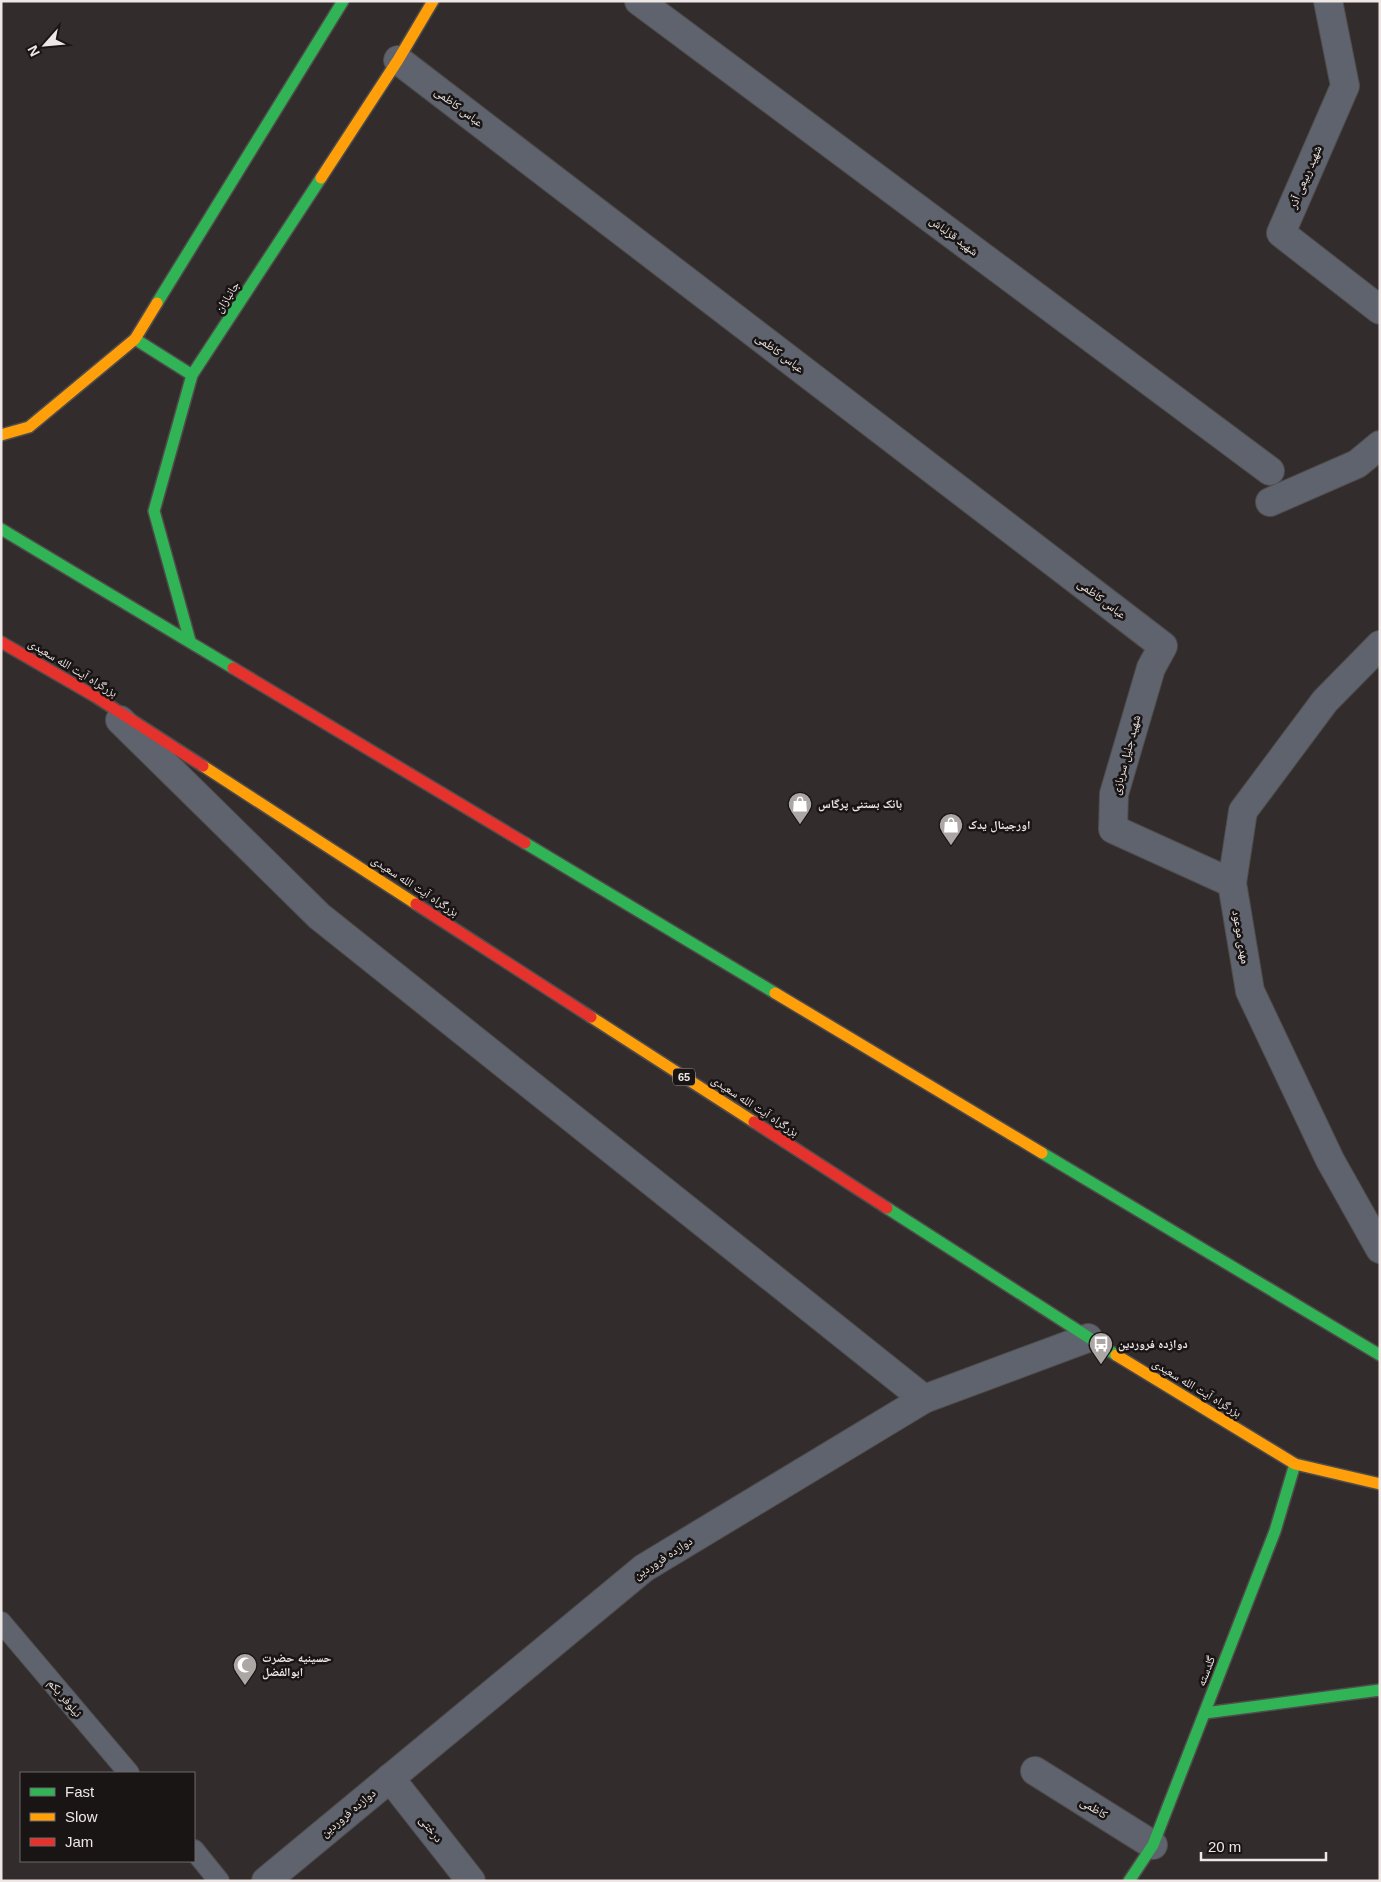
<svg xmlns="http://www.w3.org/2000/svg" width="1381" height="1882" font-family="Helvetica,'Noto Naskh Arabic',sans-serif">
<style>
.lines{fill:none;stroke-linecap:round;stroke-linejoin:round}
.lane-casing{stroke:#4f4c4b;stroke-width:22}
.street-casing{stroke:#4f4c4b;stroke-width:30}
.fast-casing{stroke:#4f4c4b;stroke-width:14}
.slow-casing{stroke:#4f4c4b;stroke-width:14}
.jam-casing{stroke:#4f4c4b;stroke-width:14}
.lane{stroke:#5f636d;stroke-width:20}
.street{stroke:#5f636d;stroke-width:28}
.fast{stroke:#30b455;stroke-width:11}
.slow{stroke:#ff9f0a;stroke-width:11}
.jam{stroke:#e5322d;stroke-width:11}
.labels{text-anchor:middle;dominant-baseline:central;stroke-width:5;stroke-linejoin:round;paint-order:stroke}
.shield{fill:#191514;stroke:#aea8a7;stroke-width:1}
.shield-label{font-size:11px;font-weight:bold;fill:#eee7e6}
.street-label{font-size:12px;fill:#eee7e6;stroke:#191514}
.poi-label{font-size:12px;font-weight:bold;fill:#eee7e6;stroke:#191514;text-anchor:start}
</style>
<rect width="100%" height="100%" fill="#322d2c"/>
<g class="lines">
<g class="lane-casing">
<g id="lane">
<polyline points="1,1622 129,1773"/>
<polyline points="194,1850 219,1881"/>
</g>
</g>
<g class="street-casing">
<g id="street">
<polyline points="639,1 1270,471"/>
<polyline points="1328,1 1345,86 1281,233 1380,310"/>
<polyline points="398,60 1163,646 1151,668 1114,794 1113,829 1232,883"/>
<polyline points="1270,502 1357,464 1380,445"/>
<polyline points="1380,645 1325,701 1243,811 1232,883 1250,991 1330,1160 1380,1249"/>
<polyline points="120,720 319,916 924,1399"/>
<polyline points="1035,1771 1153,1845"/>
<polyline points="390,1778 471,1881"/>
<polyline points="266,1881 644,1568 924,1399 1088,1338"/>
</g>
</g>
<g class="fast-casing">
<g id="fast">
<polyline points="157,303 343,1"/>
<polyline points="135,339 192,375"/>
<polyline points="1,529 233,668"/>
<polyline points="190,641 154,511 192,375 321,178"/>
<polyline points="525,843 775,993"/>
<polyline points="1042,1153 1380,1355"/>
<polyline points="887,1208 1116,1355"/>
<polyline points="1205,1713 1380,1690"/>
<polyline points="1129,1881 1153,1845 1275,1531 1295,1464"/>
</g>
</g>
<g class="slow-casing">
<g id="slow">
<polyline points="321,178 398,60 433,1"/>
<polyline points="1,435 29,427 135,339 157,303"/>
<polyline points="203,766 416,904"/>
<polyline points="775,993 1042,1153"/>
<polyline points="591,1017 754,1122"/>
<polyline points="1116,1355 1295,1464 1380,1484"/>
</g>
</g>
<g class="jam-casing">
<g id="jam">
<polyline points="1,642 96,697 203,766"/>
<polyline points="233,668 525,843"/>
<polyline points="416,904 591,1017"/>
<polyline points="754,1122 887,1208"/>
</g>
</g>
<use href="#lane" class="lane"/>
<use href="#street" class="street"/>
<use href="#fast" class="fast"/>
<use href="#slow" class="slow"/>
<use href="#jam" class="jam"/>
</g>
<defs>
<g id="shop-pin" transform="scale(1.25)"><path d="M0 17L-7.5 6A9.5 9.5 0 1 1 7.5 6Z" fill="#aca6a5" stroke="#191514"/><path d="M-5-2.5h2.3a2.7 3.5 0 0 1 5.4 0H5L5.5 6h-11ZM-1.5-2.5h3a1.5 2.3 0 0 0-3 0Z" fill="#fff"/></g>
<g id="bus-pin" transform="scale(1.25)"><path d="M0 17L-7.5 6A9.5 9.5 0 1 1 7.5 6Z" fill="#aca6a5" stroke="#191514"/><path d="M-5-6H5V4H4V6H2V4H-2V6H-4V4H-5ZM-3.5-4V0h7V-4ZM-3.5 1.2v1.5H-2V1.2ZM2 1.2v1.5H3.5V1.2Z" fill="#fff"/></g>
<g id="mosque-pin" transform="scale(1.25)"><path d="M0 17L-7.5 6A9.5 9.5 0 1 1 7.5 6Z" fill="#aca6a5" stroke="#191514"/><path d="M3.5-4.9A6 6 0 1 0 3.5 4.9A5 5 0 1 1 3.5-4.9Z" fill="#fff"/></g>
</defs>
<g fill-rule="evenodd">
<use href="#shop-pin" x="800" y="804"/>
<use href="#shop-pin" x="951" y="825"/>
<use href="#bus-pin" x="1101" y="1344"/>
<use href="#mosque-pin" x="245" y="1665"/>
</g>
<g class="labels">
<rect class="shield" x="673" y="1068.5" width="22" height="17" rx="4"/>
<g class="shield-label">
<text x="684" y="1077">65</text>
</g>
<g class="street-label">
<text transform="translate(459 107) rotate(37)">عباس کاظمی</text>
<text transform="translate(1305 177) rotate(-67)">شهید ربیعی آذر</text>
<text transform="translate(954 236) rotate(37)">شهید قزلباش</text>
<text transform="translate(227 297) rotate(-57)">جانبازان</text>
<text transform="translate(780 353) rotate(37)">عباس کاظمی</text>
<text transform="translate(1102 599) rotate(37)">عباس کاظمی</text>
<text transform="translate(73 668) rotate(31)">بزرگراه آیت الله سعیدی</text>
<text transform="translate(1126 755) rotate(-75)">شهید جلیل سربازی</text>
<text transform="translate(415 886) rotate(33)">بزرگراه آیت الله سعیدی</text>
<text transform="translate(1241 937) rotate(80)">مهدی موعود</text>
<text transform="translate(755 1106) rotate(33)">بزرگراه آیت الله سعیدی</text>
<text transform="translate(1197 1388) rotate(31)">بزرگراه آیت الله سعیدی</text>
<text transform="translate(663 1558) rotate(-33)">دوازده فروردین</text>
<text transform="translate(1206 1671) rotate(-69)">گلدسته</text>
<text transform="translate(65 1698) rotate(50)">نیلوفر یکم</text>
<text transform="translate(1094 1808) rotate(32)">کاظمی</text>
<text transform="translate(348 1813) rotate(-40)">دوازده فروردین</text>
<text transform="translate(431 1829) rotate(52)">درختی</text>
</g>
<g class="poi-label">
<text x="818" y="804">بانک بستنی پرگاس</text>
<text x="968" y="825">اورجینال یدک</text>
<text x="1118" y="1344">دوازده فروردین</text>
<text x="262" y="1658">حسینیه حضرت<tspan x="262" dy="14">ابوالفضل</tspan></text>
</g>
</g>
<rect width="1381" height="1882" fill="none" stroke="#eee7e6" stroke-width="5"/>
<rect x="20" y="1772" width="175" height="90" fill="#191514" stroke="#6e6968"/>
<rect x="30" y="1788" width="25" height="8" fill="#30b455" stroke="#6e6968"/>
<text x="65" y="1797" font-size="15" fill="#eee7e6">Fast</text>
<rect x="30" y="1813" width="25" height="8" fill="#ff9f0a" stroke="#6e6968"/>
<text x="65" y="1822" font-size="15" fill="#eee7e6">Slow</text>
<rect x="30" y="1838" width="25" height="8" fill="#e5322d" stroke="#6e6968"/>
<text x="65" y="1847" font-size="15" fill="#eee7e6">Jam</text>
<g transform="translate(45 45) rotate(243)" stroke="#191514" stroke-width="4" paint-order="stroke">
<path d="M0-4L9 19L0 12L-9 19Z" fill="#eee7e6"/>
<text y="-8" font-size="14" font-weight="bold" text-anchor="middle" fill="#eee7e6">N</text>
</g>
<path d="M1201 1852v8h125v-8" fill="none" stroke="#eee7e6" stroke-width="2.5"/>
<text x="1208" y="1852" font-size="15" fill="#eee7e6" stroke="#191514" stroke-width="4" paint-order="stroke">20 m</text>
</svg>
